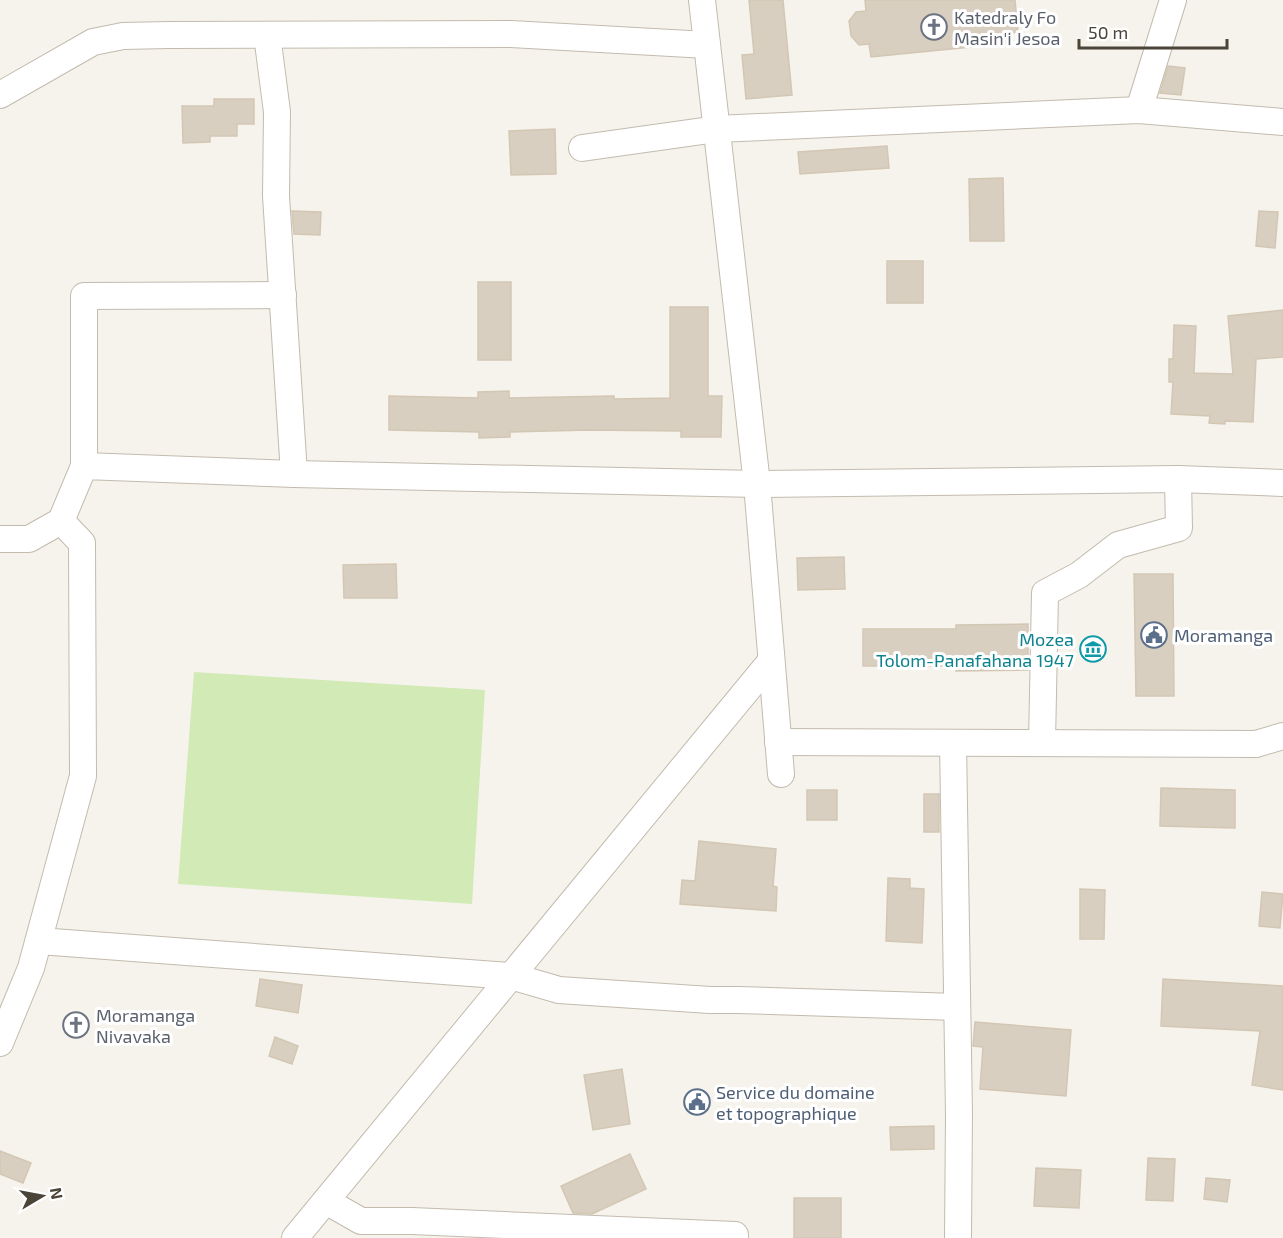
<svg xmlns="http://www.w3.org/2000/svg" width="1283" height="1238" font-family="'Exo 2',sans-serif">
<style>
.green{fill:#d2eab5}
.building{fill:#d8cfc1;stroke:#d3c7b4;stroke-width:1.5}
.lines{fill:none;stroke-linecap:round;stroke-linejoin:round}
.minor-casing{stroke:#c2bbae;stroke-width:28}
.minor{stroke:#fff;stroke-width:26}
.labels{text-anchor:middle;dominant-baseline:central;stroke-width:6;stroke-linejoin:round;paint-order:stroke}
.worship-label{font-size:18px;fill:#5b616d;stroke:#fff;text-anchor:start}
.service-label{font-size:18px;fill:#4e5e75;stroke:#fff;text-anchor:start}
.culture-label{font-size:18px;fill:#0d838f;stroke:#fff;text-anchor:end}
</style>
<rect width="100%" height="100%" fill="#f6f3ec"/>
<polygon class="green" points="194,672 485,690 472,904 178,884"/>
<g class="building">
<polygon points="749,0 783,0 792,95 746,99 742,55 754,54"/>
<polygon points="865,0 1015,0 1018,32 1010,33 1011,43 871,57 869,44 859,45 851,36 849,21 856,12 866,11"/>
<polygon points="1168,66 1185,68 1181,95 1160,93"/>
<polygon points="214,99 254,99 254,124 237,124 237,136 210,136 210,142 183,143 182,106 214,106"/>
<polygon points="555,129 556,174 511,175 509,131"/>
<polygon points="887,146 889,168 800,174 798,152"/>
<polygon points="1003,178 1004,241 970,241 969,179"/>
<polygon points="292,211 321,212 320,235 294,234"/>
<polygon points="1259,211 1278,212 1275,248 1256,246"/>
<rect x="887" y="261" width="36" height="42"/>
<rect x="478" y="282" width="33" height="78"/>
<polygon points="670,307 708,307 708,396 722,396 721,437 681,437 681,431 589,430 510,432 510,437 479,438 479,432 389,430 389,396 478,398 478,392 509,391 509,398 614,396 614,399 670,398"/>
<polygon points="1283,310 1283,357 1256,359 1253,422 1225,421 1225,424 1209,423 1210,416 1171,414 1173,382 1169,382 1169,359 1173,359 1174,325 1196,326 1194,373 1233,374 1228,316"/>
<polygon points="844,557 845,589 798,590 797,558"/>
<polygon points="396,564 397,598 344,598 343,565"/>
<polygon points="1134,574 1173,574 1174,696 1136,696"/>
<polygon points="1028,624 1028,670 956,671 956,666 863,666 863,629 956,629 956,625"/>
<polygon points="1161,788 1235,790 1235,828 1160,826"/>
<rect x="807" y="790" width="30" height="30"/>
<rect x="924" y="794" width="15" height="38"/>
<polygon points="699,841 776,849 773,886 777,887 776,911 680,904 682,880 695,881"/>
<polygon points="888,878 910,879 910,888 924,889 922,943 886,941"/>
<polygon points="1080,889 1105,890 1104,939 1080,939"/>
<polygon points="1262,892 1283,894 1280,928 1259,926"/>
<polygon points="260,979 302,985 298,1013 256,1006"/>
<polygon points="1163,979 1283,986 1283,1090 1252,1085 1260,1031 1161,1026"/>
<polygon points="975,1022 1071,1030 1066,1096 980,1089 983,1047 973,1046"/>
<polygon points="275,1037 298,1046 292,1064 269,1056"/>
<polygon points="622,1069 630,1124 593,1130 584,1075"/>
<polygon points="934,1126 934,1149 891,1150 890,1127"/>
<polygon points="0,1151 31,1163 23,1183 0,1174"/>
<polygon points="630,1154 646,1189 592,1214 573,1213 561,1186"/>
<polygon points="1148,1158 1175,1159 1173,1201 1146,1200"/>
<polygon points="1036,1168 1081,1170 1079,1208 1034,1206"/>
<polygon points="1206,1178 1230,1180 1227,1202 1204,1199"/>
<rect x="794" y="1198" width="47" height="40"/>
</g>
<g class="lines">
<g class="minor-casing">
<g id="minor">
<polyline points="702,0 757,484 781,774"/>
<polyline points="267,35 277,112 276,196 294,474"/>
<polyline points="0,95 93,42 123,36 168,35 511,34 707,45"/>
<polyline points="1139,110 1173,0"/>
<polyline points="582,148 717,129 1139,110 1283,122"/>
<polyline points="84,466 84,296 283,295"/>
<polyline points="0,539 29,539 61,521 84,466 294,474 757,484 1178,479 1283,483"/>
<polyline points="778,742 1256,744 1283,736"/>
<polyline points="953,743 959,1114 958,1238"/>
<polyline points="1042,743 1045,593 1079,575 1118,545 1179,528 1178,479"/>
<polyline points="39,941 511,976 559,990 710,1000 738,1000 957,1007"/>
<polyline points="0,1043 31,968 83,776 82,543 61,521"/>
<polyline points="326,1201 361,1221 412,1221 735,1235 735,1238"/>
<polyline points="295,1238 771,661"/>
</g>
</g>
<use href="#minor" class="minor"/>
</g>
<defs>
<g id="church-ring" transform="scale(1.35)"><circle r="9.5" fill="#fff" stroke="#6b7280" stroke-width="1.5"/><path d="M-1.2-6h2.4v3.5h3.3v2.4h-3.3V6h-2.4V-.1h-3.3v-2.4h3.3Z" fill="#6b7280"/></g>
<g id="civic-ring" transform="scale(1.35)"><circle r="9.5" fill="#fff" stroke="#5c6f8a" stroke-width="1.5"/><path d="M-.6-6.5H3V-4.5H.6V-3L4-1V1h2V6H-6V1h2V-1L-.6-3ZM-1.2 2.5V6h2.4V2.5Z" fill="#5c6f8a"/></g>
<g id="museum-ring" transform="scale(1.35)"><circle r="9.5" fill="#fff" stroke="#0f9aa8" stroke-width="1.5"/><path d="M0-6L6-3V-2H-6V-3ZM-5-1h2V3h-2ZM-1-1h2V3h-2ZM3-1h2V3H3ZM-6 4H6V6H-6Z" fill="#0f9aa8"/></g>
</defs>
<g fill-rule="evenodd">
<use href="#church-ring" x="934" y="27"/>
<use href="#civic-ring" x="1154" y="635"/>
<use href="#museum-ring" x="1093" y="649"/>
<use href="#church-ring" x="76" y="1025"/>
<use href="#civic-ring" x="697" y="1102"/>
</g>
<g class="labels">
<g class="worship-label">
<text x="954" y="17">Katedraly Fo<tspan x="954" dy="21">Masin'i Jesoa</tspan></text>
<text x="96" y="1015">Moramanga<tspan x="96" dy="21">Nivavaka</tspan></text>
</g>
<g class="service-label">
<text x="1174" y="635">Moramanga</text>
<text x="716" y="1092">Service du domaine<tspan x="716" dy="21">et topographique</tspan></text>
</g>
<g class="culture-label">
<text x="1074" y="639">Mozea<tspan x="1074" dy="21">Tolom-Panafahana 1947</tspan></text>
</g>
</g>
<g transform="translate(42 1196) rotate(80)" stroke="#ffffff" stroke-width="4.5" paint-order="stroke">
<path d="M0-4.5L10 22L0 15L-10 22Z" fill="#4b4439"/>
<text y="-9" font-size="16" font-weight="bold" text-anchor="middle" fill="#4b4439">N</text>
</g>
<path d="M1079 39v9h148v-9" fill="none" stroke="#4b4439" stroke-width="3"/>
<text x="1088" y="39" font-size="18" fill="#4b4439" stroke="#ffffff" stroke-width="4.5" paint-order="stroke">50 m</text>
</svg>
